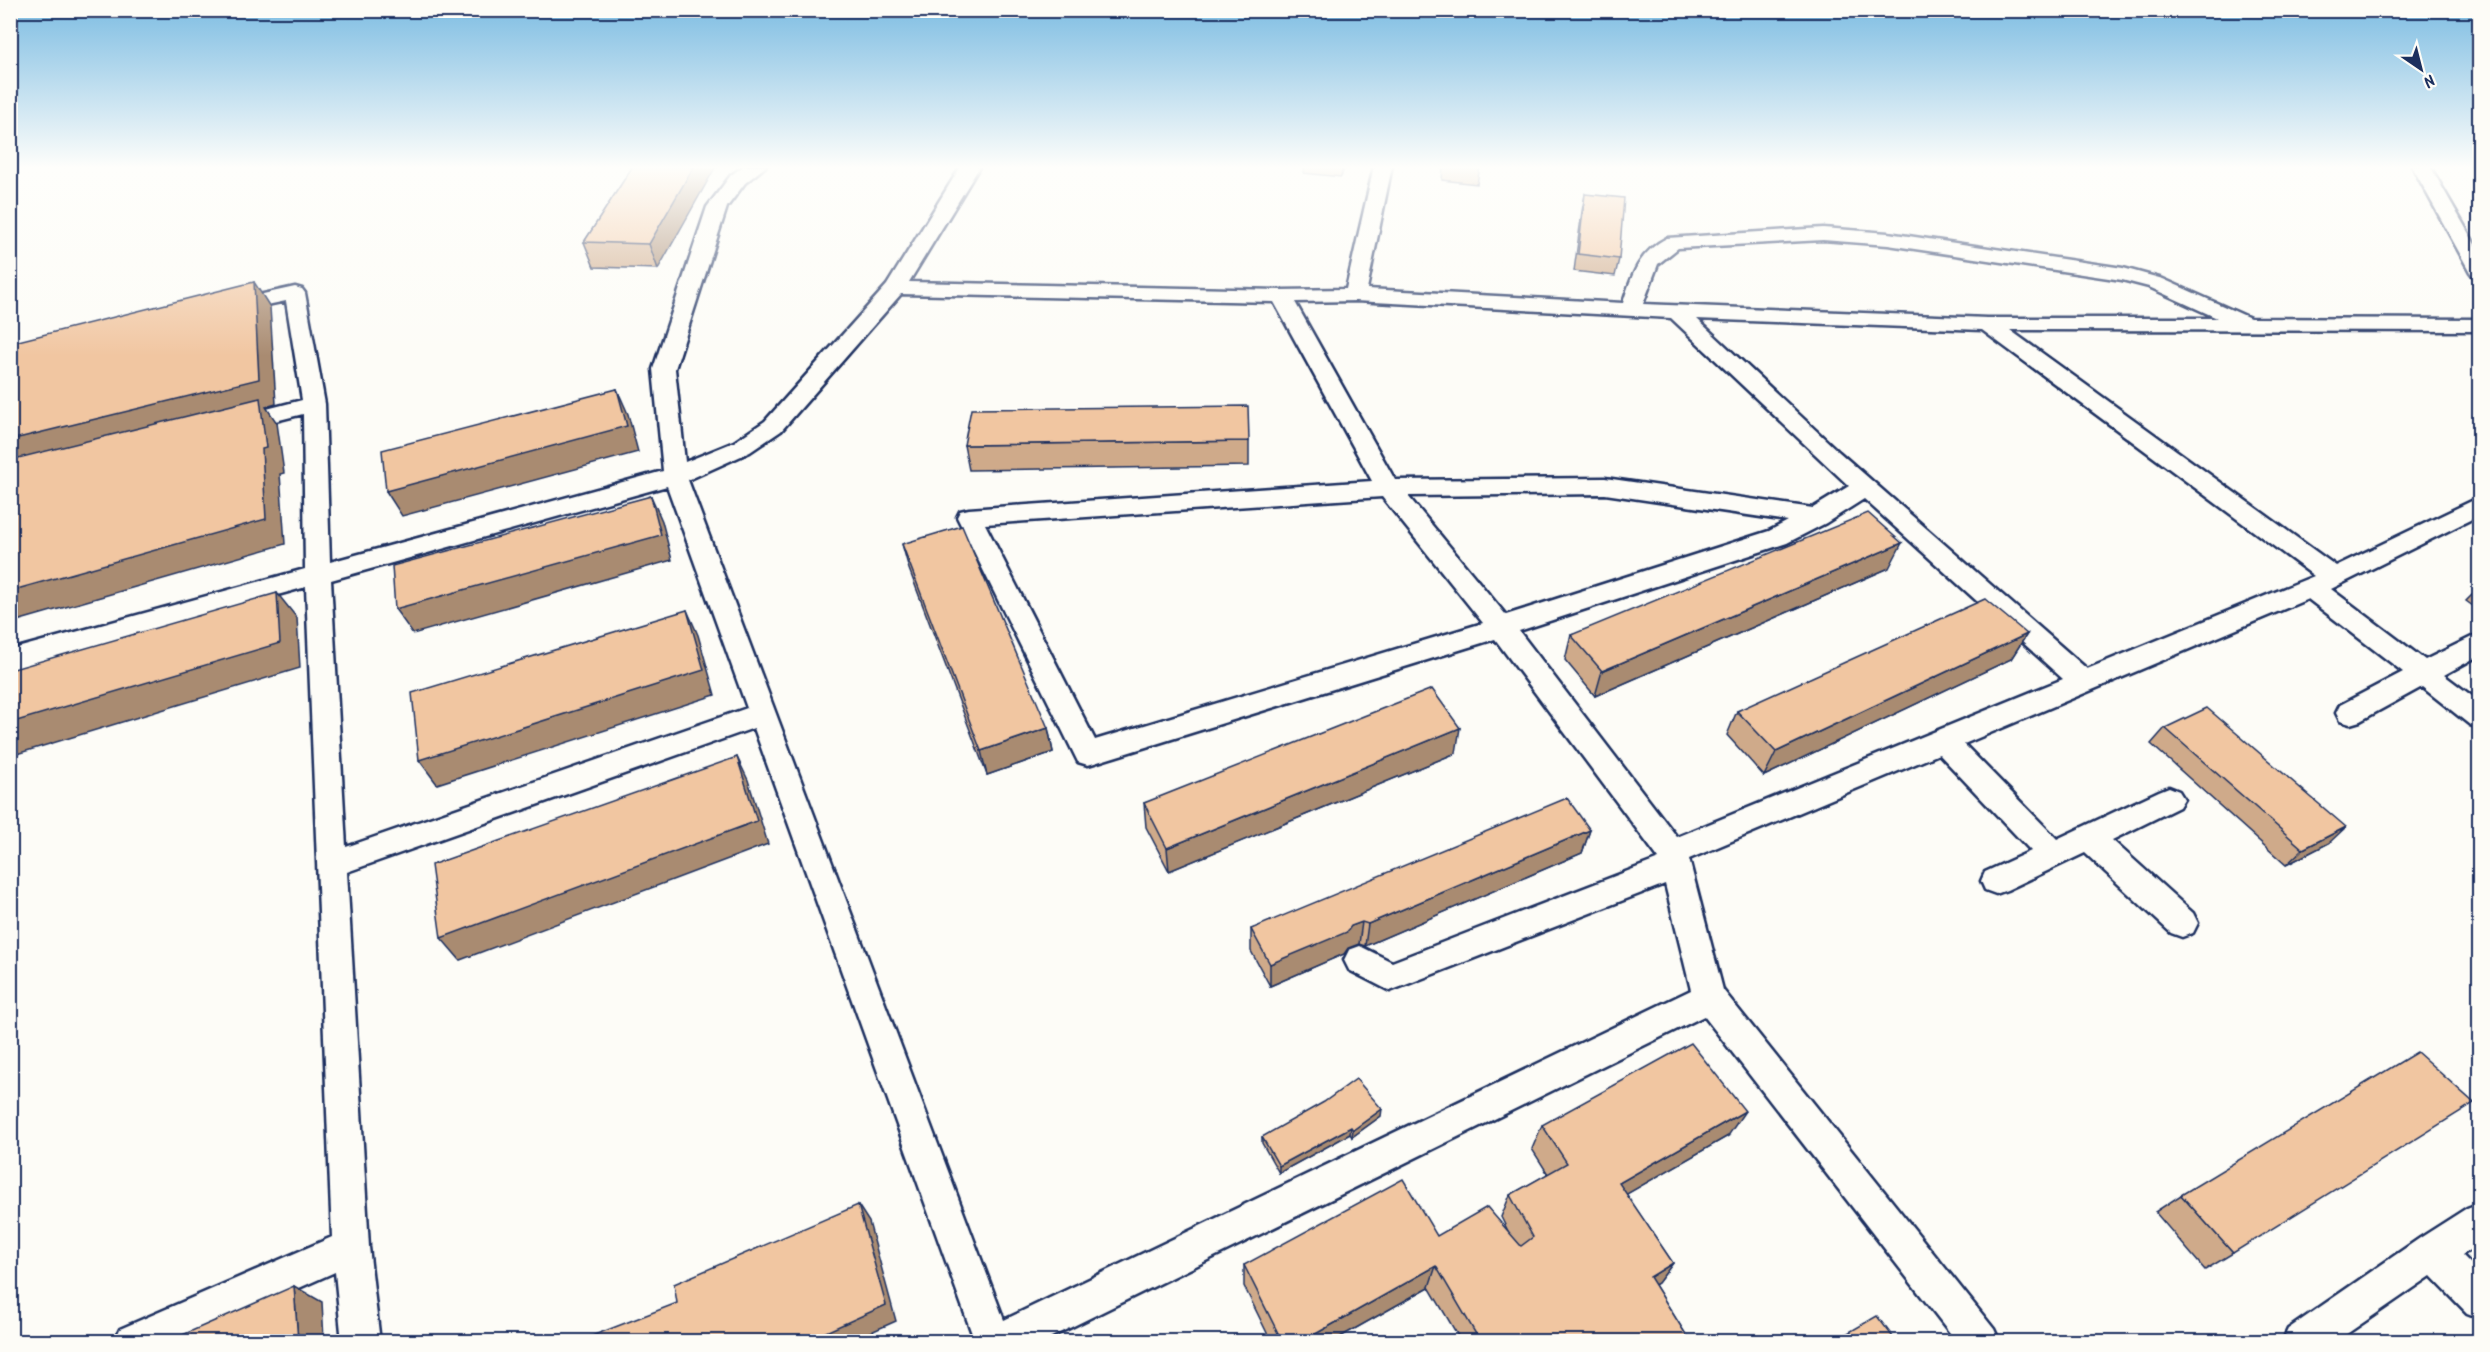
<svg xmlns="http://www.w3.org/2000/svg" width="2490" height="1352" font-family="Kalam,sans-serif">
<style>
.lines{fill:none;stroke-linecap:round;stroke-linejoin:round}
.lane-casing{stroke:#1b2f5e;stroke-width:5}
.lane{fill:#fdfcf7;fill-rule:evenodd}
.wall{fill:#cfaa8a;stroke:#1b2f5e;stroke-width:1.5}
.shaded-wall{fill:#a98b71;stroke:#1b2f5e;stroke-width:1.5}
.building{fill:#f1c6a1;stroke:#1b2f5e;stroke-width:1.5}
</style>
<rect width="100%" height="100%" fill="#fdfcf7"/>
<filter id="ink" filterUnits="userSpaceOnUse"><feTurbulence type="fractalNoise" baseFrequency=".0167" numOctaves="2"/><feDisplacementMap in="SourceGraphic" scale="12" xChannelSelector="R" yChannelSelector="G"/><feConvolveMatrix kernelMatrix="1 2 1 2 8 2 1 2 1" color-interpolation-filters="sRGB"/></filter>
<g filter="url(#ink)">
<g class="lines">
<g class="lane-casing">
<g id="lane">
<path d="M744,166H766L745,183L727,207L675,369L685,462L734,442L765,421L887,285L961,166H980L909,282L1281,290L1346,289L1374,166H1392L1367,289L1623,303C1632,275 1639,252 1667,238L1823,228L1888,233L2123,268L2163,279L2250,318L2480,319V331L2010,330L2336,566L2480,497V515L2331,589L2425,660L2480,633V655L2444,675L2480,702V728L2470,725L2422,687L2360,721L2350,724L2340,721L2336,713L2340,705L2403,672L2308,599L1964,744L2057,839L2159,791L2169,787L2179,791L2184,799L2179,807L2112,840L2193,913L2198,923L2193,933L2182,937L2171,933L2085,853L2007,890L1996,894L1985,890L1981,881L1985,872L2031,851L1939,754L1689,859L1723,990L1994,1329L2000,1342H1957L1704,1016L1041,1342H975L754,728L347,872L369,1247L380,1342H342L335,1272L178,1342H114L120,1329L332,1237L306,587L10,670V650L305,569L303,414L236,431L228,429L225,424L228,419L302,400L286,301L229,313L222,311L219,307L222,303L295,287L302,289L305,293L325,404L330,562L663,471L653,369L707,207L731,175ZM1823,240L1888,245L2122,280L2149,287L2217,318H1987L1643,304L1658,264L1678,248ZM901,294L1274,302L1372,481L969,509L960,511L957,517L1078,762L1088,765L1495,639L1659,859L1392,962L1360,946L1349,950L1344,960L1349,970L1390,991L1665,884L1691,990L1004,1320L688,480L750,452L781,431ZM1355,301L1671,318L1849,486L1813,508L1605,478L1395,480L1295,302ZM1697,319L1982,330L2314,576L2087,669L1839,452ZM667,486L747,708L346,847L331,580ZM1605,494L1788,521L1769,531L1506,615L1408,496ZM1382,497L1483,623L1095,740L985,524ZM1864,499L2063,679L1677,837L1519,631L1787,543L1826,523Z"/>
<polygon points="2412,166 2430,166 2480,253 2480,278 2473,276 2470,272"/>
<polygon points="2480,1203 2480,1243 2462,1255 2480,1273 2480,1318 2467,1313 2431,1276 2335,1342 2282,1342 2288,1329 2420,1238 2467,1208"/>
</g>
</g>
<use href="#lane" class="lane"/>
</g>
<g class="wall">
<polygon points="633,166 658,269 594,267 584,242"/>
<polygon points="1305,166 1345,166 1341,177 1304,173"/>
<polygon points="1443,166 1480,166 1477,184 1442,180"/>
<polygon points="1585,194 1619,259 1615,276 1574,271 1582,211"/>
<polygon points="1249,441 1249,466 969,470 964,445"/>
<polygon points="902,544 1048,728 1053,752 987,775 909,569"/>
<polygon points="1889,568 1595,696 1565,660 1571,635"/>
<polygon points="2480,587 2480,611 2466,601"/>
<polygon points="2027,634 2011,659 1764,776 1727,735 1737,711"/>
<polygon points="2165,728 2329,843 2286,865 2151,744"/>
<polygon points="1456,753 1169,871 1146,827 1144,803"/>
<polygon points="1590,830 1582,853 1365,946 1359,944 1348,948 1344,954 1270,986 1251,951 1251,929"/>
<polygon points="1381,1116 1352,1137 1350,1134 1279,1173 1262,1143 1262,1137"/>
<polygon points="1542,1125 1728,1136 1626,1194 1673,1263 1658,1283 1655,1285 1690,1341 1461,1341 1429,1287 1333,1341 1271,1341 1244,1286 1244,1265 1437,1236 1509,1233 1501,1217 1510,1195 1548,1174 1532,1149"/>
<polygon points="2181,1195 2233,1253 2205,1270 2155,1212"/>
</g>
<g class="shaded-wall">
<polygon points="694,166 716,166 658,269 649,244"/>
<polygon points="1342,166 1345,166 1341,177"/>
<polygon points="254,282 270,307 276,404 266,407 277,423 284,473 280,474 285,544 10,623 10,440"/>
<polygon points="617,389 628,414 638,452 402,516 386,491"/>
<polygon points="651,496 662,521 672,560 413,634 395,609"/>
<polygon points="1902,543 1889,568 1595,696 1602,671"/>
<polygon points="277,593 297,618 300,668 10,756 10,723"/>
<polygon points="687,610 698,635 715,695 437,784 419,760"/>
<polygon points="2027,634 2011,659 1764,776 1776,752"/>
<polygon points="1048,728 1053,752 987,775 981,751"/>
<polygon points="1460,728 1456,753 1169,871 1167,848"/>
<polygon points="737,757 748,780 768,844 460,960 441,938"/>
<polygon points="2346,827 2329,843 2286,865 2303,849"/>
<polygon points="1590,830 1582,853 1365,946 1368,924"/>
<polygon points="1362,922 1359,944 1348,948 1344,954 1270,986 1270,964 1351,926"/>
<polygon points="1382,1109 1381,1116 1352,1137 1353,1130"/>
<polygon points="1745,1111 1728,1136 1606,1206 1619,1183"/>
<polygon points="1351,1127 1350,1134 1279,1173 1279,1166"/>
<polygon points="858,1205 869,1222 896,1321 851,1341 806,1341"/>
<polygon points="1673,1263 1658,1283 1635,1297 1650,1277"/>
<polygon points="1436,1266 1429,1287 1333,1341 1303,1341"/>
<polygon points="294,1286 322,1302 324,1341 298,1341"/>
</g>
<g class="building">
<polygon points="633,166 694,166 649,244 584,242"/>
<polygon points="1585,194 1624,198 1619,259 1578,254"/>
<polygon points="254,282 259,379 10,440 10,343"/>
<polygon points="617,389 627,426 386,491 382,450"/>
<polygon points="260,398 266,448 262,449 266,519 10,591 10,460"/>
<polygon points="1248,406 1249,441 964,445 971,409"/>
<polygon points="651,496 661,535 395,609 392,566"/>
<polygon points="1868,513 1902,543 1602,671 1571,635"/>
<polygon points="962,526 1048,728 981,751 902,544"/>
<polygon points="277,593 280,643 10,723 10,670"/>
<polygon points="1985,599 2027,634 1776,752 1737,711"/>
<polygon points="687,610 704,670 419,760 412,693"/>
<polygon points="1432,689 1460,728 1167,848 1144,803"/>
<polygon points="2207,708 2346,827 2303,849 2165,728"/>
<polygon points="737,757 757,821 441,938 431,865"/>
<polygon points="1567,798 1590,830 1368,924 1362,922 1351,926 1347,932 1270,964 1251,929"/>
<polygon points="1691,1043 1745,1111 1619,1183 1673,1263 1650,1277 1690,1341 1480,1341 1436,1266 1303,1341 1282,1341 1244,1265 1403,1179 1437,1236 1487,1207 1521,1246 1533,1237 1510,1195 1567,1163 1542,1125"/>
<polygon points="2417,1052 2474,1103 2233,1253 2181,1195"/>
<polygon points="1356,1079 1382,1109 1353,1130 1351,1127 1279,1166 1262,1137 1324,1102"/>
<polygon points="858,1205 886,1305 806,1341 579,1341 677,1303 674,1284"/>
<polygon points="294,1286 298,1341 169,1341"/>
<polygon points="1877,1316 1896,1341 1834,1341"/>
</g>
</g>
<linearGradient id="sky" x2="0" y2="1"><stop stop-color="#7cbce2"/><stop offset="0.47" stop-color="#fefefb"/><stop offset="1" stop-color="#fefefb" stop-opacity="0"/></linearGradient>
<rect width="2490" height="356" fill="url(#sky)"/>
<rect width="2490" height="1352" fill="none" stroke="#fdfcf7" stroke-width="36"/>
<rect x="18" y="18" width="2454" height="1316" fill="none" stroke="#1b2f5e" stroke-width="2" filter="url(#ink)"/>
<g transform="translate(2421 69) rotate(145)" stroke="#fdfcf7" stroke-width="4.5" paint-order="stroke">
<path d="M0-4.5L10 22L0 15L-10 22Z" fill="#1b2f5e"/>
<text y="-9" font-size="16" font-weight="bold" text-anchor="middle" fill="#1b2f5e">N</text>
</g>
</svg>
